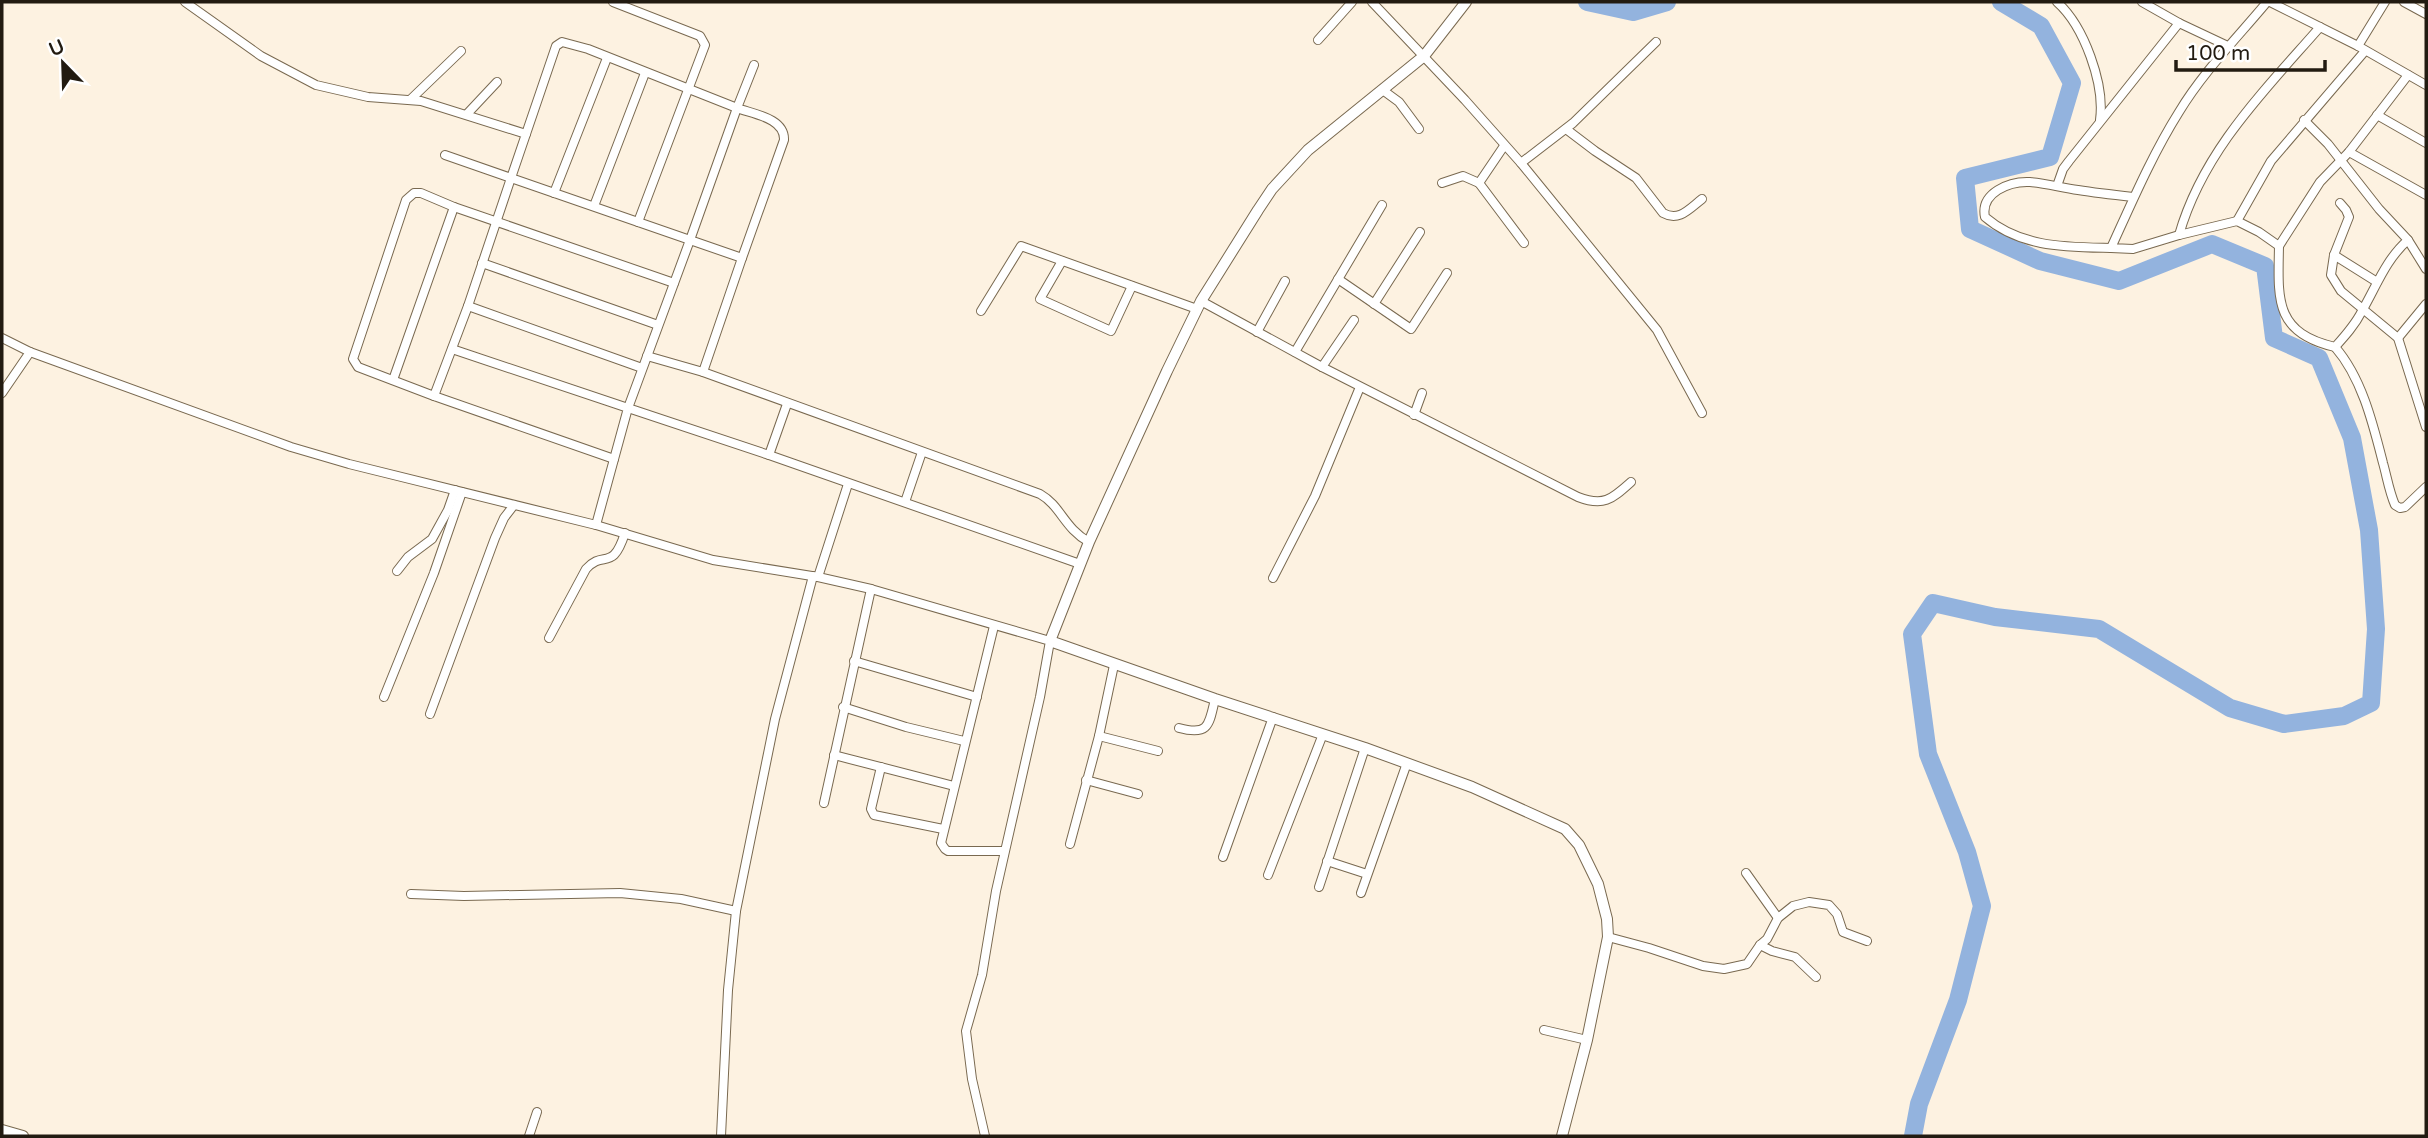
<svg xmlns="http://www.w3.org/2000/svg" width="2428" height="1138" font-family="'Varela Round',sans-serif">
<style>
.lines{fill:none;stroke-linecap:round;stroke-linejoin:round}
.river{stroke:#93b3de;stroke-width:18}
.street-casing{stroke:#796950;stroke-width:10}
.secondary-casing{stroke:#796950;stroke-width:12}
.street{stroke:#fff;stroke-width:8}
.secondary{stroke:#fff;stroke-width:10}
</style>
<rect width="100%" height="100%" fill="#fdf2e1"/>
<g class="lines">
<g class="river">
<polyline points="1587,2 1633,12 1667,2"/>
<polyline points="1913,1136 1919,1104 1958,1000 1982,906 1967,852 1928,754 1912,634 1933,603 1995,617 2099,629 2230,708 2284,724 2344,716 2371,703 2376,629 2369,530 2352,438 2319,358 2274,338 2265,266 2212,244 2119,281 2040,261 1970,229 1965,178 2050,157 2072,83 2041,26 2001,2"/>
</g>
<g class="street-casing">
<g id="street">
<polyline points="185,2 261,56 316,85 368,97 421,101 526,134 511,178 690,240 628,408 769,455 1080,564"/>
<polyline points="613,2 700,36 705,45 638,222"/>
<polyline points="1372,2 1465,100 1521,163 1657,330 1702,413"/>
<path d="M2057,2C2084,26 2105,84 2100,120"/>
<path d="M2267,2C2237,38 2203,72 2179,112C2152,155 2132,202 2111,248L2133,249L2179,235L2237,221L2259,232L2279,246L2320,182L2349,152L2408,75"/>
<polyline points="2270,2 2358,46 2426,85"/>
<polyline points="2404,2 2426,14"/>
<polyline points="2179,23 2230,47"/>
<polyline points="1318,40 1352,2"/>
<polyline points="2358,46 2385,2"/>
<polyline points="1384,91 1399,102 1419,129"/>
<polyline points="411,99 461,51"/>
<polyline points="467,114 497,82"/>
<polyline points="2377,115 2426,143"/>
<polyline points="2304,120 2328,144 2379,209 2408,240 2426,269"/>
<path d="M1566,129L1595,151L1636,178L1663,213C1679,222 1689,209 1702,199"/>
<polyline points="526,134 556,46 562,42 588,49 737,108 690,240 742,258 703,372"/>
<polyline points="1504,146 1479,183 1524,243"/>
<polyline points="2349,152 2426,195"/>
<polyline points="445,155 511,178 468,306 434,396 614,459"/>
<polyline points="1521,163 1573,123 1656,42"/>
<polyline points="1442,183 1463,176 1479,183"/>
<polyline points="2057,186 2063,169 2069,161 2179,23 2142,2"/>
<polyline points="554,193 607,58"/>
<polyline points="2340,203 2346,210 2349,217 2334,255 2331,275 2341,291 2398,338 2426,427"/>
<polyline points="594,206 645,73"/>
<polyline points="2237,221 2271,161 2365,51"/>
<path d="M2179,235C2203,151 2264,91 2320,27"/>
<path d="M2279,246C2278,299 2274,333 2335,347C2345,336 2355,325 2362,311C2376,287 2386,259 2408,240"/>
<path d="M2111,248C2067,247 2021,248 1985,217C1980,193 2009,181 2030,182C2046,183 2062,188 2078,190C2097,193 2115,195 2133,197"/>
<polyline points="2334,255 2377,282"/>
<path d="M742,258L784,140C785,118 753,114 737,108L754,65"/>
<polyline points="1062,261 1040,299 1111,331 1132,286"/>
<polyline points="482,263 658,325"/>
<polyline points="1338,279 1411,329 1447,273"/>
<path d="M1201,301L1322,367L1578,497C1604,507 1612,499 1631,482"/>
<polyline points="1374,304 1420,232"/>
<polyline points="468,306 642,368"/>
<polyline points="981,311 1021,246 1197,309"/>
<polyline points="1257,332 1285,281"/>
<polyline points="2,338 30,352 291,447 349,464 596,525 713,560 818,577 871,589 1050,641 1040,697 996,891 982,975 966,1031 972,1079 985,1136"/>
<polyline points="2398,338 2426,304"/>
<path d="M2335,347C2362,378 2373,424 2383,463C2387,477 2389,491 2395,505L2400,508L2405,507L2426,487"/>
<polyline points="452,349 628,408 596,525"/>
<polyline points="1295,352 1382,205"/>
<path d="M647,356L703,372L1040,494C1061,506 1064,528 1089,542"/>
<polyline points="1322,367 1354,320"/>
<polyline points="393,380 454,207"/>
<polyline points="2,393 30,352"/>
<polyline points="434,396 358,367 353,359 406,200 414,193 421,193 454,207 674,283"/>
<polyline points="1414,415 1422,393"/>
<polyline points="769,455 787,404"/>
<polyline points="905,502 922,452"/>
<polyline points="397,571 408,557 432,539 448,510 455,490"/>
<polyline points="818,577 848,484"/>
<polyline points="1273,578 1315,496 1360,387"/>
<polyline points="994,626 941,843 945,849 948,851 1004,851"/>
<path d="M549,638L586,569C604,549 612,573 625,533"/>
<polyline points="854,661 977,697"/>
<polyline points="384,697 434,573 462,492"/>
<polyline points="843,707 906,727 964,741"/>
<polyline points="430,714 495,538 504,518 514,505"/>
<path d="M1179,728C1209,736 1209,725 1215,699"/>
<polyline points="1099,736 1158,751"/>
<polyline points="834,755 954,786"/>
<polyline points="881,767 871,809 874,815 943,829"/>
<polyline points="1086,780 1138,794"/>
<polyline points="824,803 871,589"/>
<polyline points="1070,844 1099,736 1114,665"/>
<polyline points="1223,857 1273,717"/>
<polyline points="1327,861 1367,874"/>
<polyline points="1746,873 1778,918"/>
<polyline points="1268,875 1323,734"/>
<polyline points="1319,887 1365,748"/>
<polyline points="1361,893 1407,763"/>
<polyline points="411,894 464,896 620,893 681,899 736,911"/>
<polyline points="1608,937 1649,948 1703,966 1724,969 1747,964 1760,945 1767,939 1778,918 1793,906 1809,902 1829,905 1837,914 1843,932 1867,941"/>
<polyline points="1760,945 1772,951 1795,957 1816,977"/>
<polyline points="1544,1030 1587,1040"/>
<polyline points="529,1136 537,1112"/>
<polyline points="721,1136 728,990 736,911 775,719 813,576"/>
</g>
</g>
<g class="secondary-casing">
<g id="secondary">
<polyline points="1466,2 1424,56 1308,150 1272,189 1258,210 1201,301 1167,371 1089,542 1050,641 1215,699 1365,748 1472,787 1565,829 1579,845 1598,884 1607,919 1608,937 1587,1040 1562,1136"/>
<polyline points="2,1130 23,1136"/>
</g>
</g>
<use href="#street" class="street"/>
<use href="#secondary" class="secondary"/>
</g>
<rect width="2428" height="1138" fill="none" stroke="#221b11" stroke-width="7"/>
<g transform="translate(63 63) rotate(337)" stroke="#ffffff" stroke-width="5" paint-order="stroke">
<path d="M0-5L12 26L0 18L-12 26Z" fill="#221b11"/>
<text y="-10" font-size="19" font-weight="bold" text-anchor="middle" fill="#221b11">U</text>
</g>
<path d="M2176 60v10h149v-10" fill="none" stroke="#221b11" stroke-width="3.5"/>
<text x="2186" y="60" font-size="21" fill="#221b11" stroke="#ffffff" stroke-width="5" paint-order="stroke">100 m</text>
</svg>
